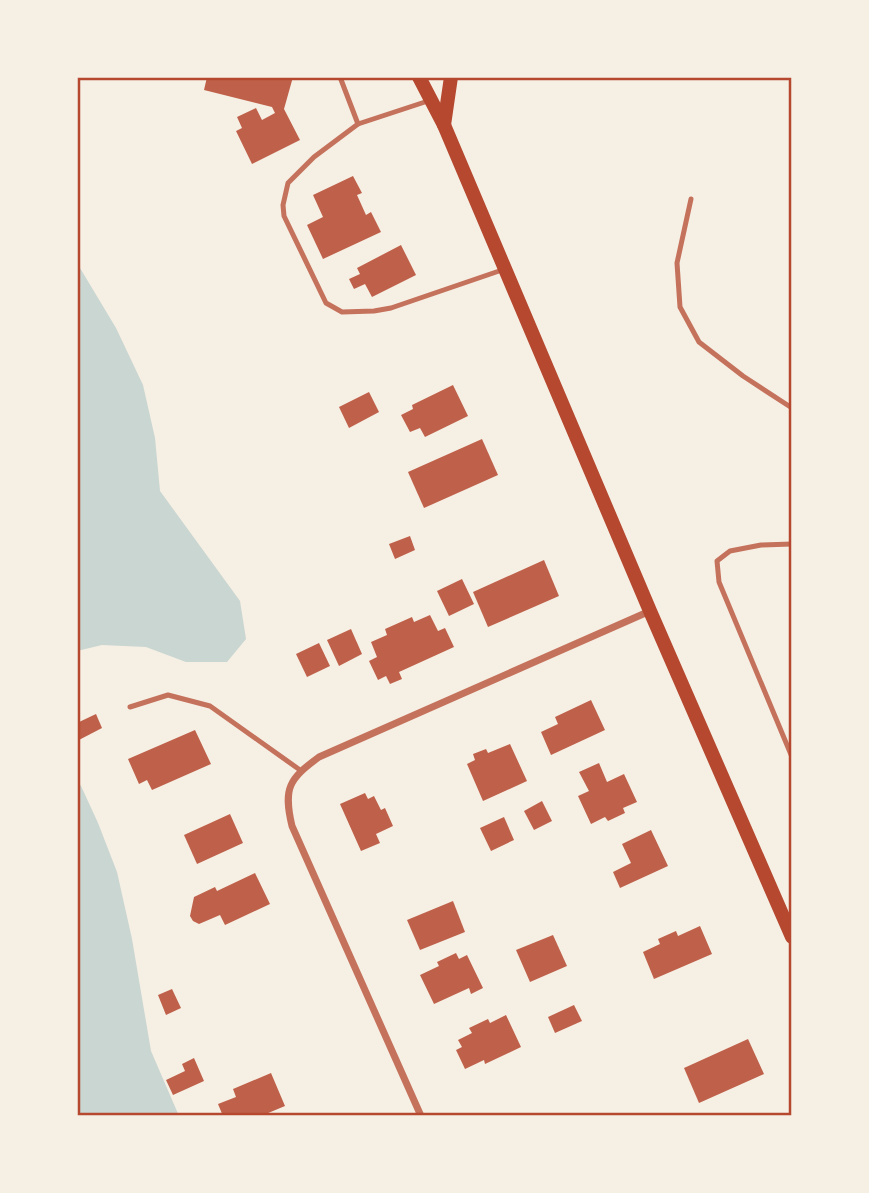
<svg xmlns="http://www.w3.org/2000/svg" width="869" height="1193" font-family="'Source Sans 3',sans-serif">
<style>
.water{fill:#c9d6d2}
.building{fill:#bf614a}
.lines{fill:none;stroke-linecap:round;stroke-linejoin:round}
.service{stroke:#c5725c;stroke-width:5}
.minor{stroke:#c5725c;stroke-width:7}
.secondary{stroke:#b5482f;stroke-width:14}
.neatline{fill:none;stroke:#b5482f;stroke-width:2.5}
</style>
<rect width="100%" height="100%" fill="#f6efe4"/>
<g class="water">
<polygon points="77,263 116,328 143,385 155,438 160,491 240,601 246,639 227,662 186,662 146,647 102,645 77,651"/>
<polygon points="77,781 81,786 98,823 117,872 132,939 151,1051 179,1116 77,1116"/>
</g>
<g class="building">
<polygon points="207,77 293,77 284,109 300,140 252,164 236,131 242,128 237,117 256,108 262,120 275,113 272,107 204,90"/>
<polygon points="353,176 362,193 357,195 366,215 371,212 381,232 323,259 307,225 323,217 313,195"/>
<polygon points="401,245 416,275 372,297 365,284 354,289 349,279 360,274 357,268"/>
<polygon points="453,385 468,416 425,437 420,428 410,432 401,415 413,409 412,405"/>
<polygon points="369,392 379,412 349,428 339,407"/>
<polygon points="482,439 498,475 424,508 408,472"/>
<polygon points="410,536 415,550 395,559 389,544"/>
<polygon points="544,560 559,596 488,627 473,592"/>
<polygon points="462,579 474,604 449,616 437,591"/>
<polygon points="430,615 438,631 445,628 454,647 399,672 402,679 390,684 386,676 378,680 369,661 377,657 371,642 387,635 385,629 412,617 414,622"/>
<polygon points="351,629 362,654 339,666 327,640"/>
<polygon points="319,643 330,666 307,677 296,654"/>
<polygon points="591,700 605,730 551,755 541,732 558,724 555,717"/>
<polygon points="96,714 102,728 77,741 77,723"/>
<polygon points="195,730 211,764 152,790 147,780 139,784 128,759"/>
<polygon points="510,744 527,781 483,801 467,764 475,760 473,754 486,749 488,753"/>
<polygon points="599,763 607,782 624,774 637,802 623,808 625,813 608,821 605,817 591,824 578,796 589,791 579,772"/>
<polygon points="365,793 368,799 374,796 381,810 385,808 393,826 376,834 380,843 361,851 340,804"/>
<polygon points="542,801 552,821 534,830 524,811"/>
<polygon points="230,814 243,843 197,864 184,835"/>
<polygon points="504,817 514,840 491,851 480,828"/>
<polygon points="651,830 668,866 620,888 613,872 631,863 622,844"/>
<polygon points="255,873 270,904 225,925 220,915 199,924 193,921 190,916 194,897 215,887 217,891"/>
<polygon points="453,901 465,932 420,950 407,920"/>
<polygon points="700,926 712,954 654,979 643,952 660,944 658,939 676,931 678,936"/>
<polygon points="553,935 567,966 530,982 516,950"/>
<polygon points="456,953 459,959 467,955 483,988 471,994 469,988 434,1004 420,975 439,966 437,962"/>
<polygon points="172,989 181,1008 166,1015 158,995"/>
<polygon points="574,1005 582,1021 555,1033 548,1017"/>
<polygon points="506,1015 521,1047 485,1064 484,1060 465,1069 456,1050 462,1047 458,1040 472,1033 469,1028 488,1019 490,1023"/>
<polygon points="748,1039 764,1074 699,1103 684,1068"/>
<polygon points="194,1058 204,1081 173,1095 166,1080 185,1071 182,1064"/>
<polygon points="271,1073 285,1106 261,1116 223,1116 218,1104 236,1097 233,1089"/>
</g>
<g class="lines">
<g class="service">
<polyline points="340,77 358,124 431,100"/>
<polyline points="358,124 314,157 288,183 283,205 284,216 326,303 342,312 374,311 391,308 505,269"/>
<polyline points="691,199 677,263 680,307 699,342 743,376 792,408"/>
<polyline points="792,544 761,545 730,551 717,561 719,582 792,757"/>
<polyline points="130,707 168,695 210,706 300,770"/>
</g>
<path class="minor" d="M421,1116L292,826C283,788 289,779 319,757L650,611"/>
<g class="secondary">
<polyline points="419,77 444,125 650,611 792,937"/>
<polyline points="444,125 451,77"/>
</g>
</g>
<rect width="869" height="1193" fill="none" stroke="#f6efe4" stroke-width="158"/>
<rect x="79" y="79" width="711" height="1035" class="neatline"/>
</svg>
